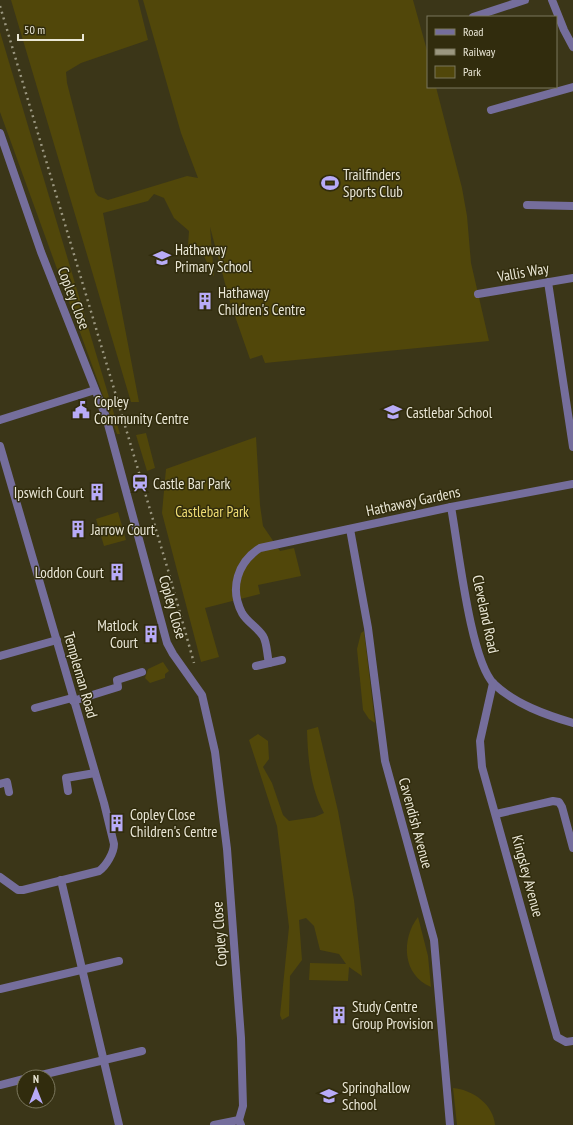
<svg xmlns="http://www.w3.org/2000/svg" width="573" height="1125" font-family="'PT Sans Narrow',sans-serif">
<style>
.green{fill:#51470a}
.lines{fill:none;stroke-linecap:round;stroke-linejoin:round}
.street{stroke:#756e9c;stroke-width:8}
.rail{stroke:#9b9780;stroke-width:2.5;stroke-dasharray:2 4;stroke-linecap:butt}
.labels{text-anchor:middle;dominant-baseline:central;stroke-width:3;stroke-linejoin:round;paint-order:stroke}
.poi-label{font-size:15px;fill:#eae7d6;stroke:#312c0d;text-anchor:start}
.street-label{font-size:15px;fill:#eae7d6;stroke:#312c0d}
.park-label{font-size:15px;fill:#f0dd74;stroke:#312c0d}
</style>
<rect width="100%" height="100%" fill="#3b3618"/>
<g class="green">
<polygon points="11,0 138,0 148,40 81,63 66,72 67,83 95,192 98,196 108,200 187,176 198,178 181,133 143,0 413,0 428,54 428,87 436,87 462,188 467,216 471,263 489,341 265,363 262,355 250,359 230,302 210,227 214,277 203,254 188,246 189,231 174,218 164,198 154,194 148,201 103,213 139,402 131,402"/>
<polygon points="0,32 120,434 117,434 0,112"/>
<polygon points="146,433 155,468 147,471 136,435"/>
<polygon points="256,437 260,505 263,526 280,551 294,548 301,576 258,585 260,594 205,608 219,657 201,662 162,513 166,469"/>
<polygon points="118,512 126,540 104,546 96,519"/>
<polygon points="364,631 375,723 369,719 363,710 357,649 361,633"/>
<polygon points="163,662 169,671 165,674 165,678 150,683 145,678 148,669"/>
<path d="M318,727L338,811L354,900L362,976L349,967L348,981L309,980L310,963L346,964L339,954L320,950L314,926L306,918L299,920L302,960L290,976L289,1016L282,1020L280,1015L289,927L277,826L249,740L258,734L268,741L269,759L263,767L272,783L283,815L289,821L315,817L324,813C310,787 308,759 307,730Z"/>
<path d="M418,917L428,956L431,987C402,975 401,939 418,917Z"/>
<path d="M453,1088C473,1090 493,1104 495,1125H457Z"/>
</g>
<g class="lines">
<g class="street">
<polyline points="552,0 564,30 573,47"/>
<polyline points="473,17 525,0"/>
<polyline points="491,110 573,87"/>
<polyline points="0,133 41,252 106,417 167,643 173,654 202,695 215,752 227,849 241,1038 243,1106 239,1120 241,1125"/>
<polyline points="527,205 573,206"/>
<polyline points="548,282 573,447"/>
<polyline points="478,294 573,278"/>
<polyline points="0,420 95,390"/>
<path d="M0,446L104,803L114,844C114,853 106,866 99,871L23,890H18L0,877"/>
<path d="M451,507C458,544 470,660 494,684C515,704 546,715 573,723"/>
<polyline points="350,529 368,628 385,761 434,940 450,1125"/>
<polyline points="0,656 57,640"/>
<path d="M269,663C267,655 267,642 263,636C257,627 247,622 242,613C229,588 238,562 260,548L451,507L573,484"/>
<polyline points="256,666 282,660"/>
<polyline points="493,683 480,741 482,767 557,1037 566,1042 573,1041"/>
<polyline points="73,701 118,687 117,680 142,672"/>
<polyline points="35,708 72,698"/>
<polyline points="0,784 7,782 9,792"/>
<polyline points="68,791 66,778 95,773"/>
<polyline points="496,814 553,801 559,802 562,807 573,848"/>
<polyline points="61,880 119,1125"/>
<polyline points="0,989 119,961"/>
<polyline points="33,1077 142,1051"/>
<polyline points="0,1085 24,1079"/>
<polyline points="214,1125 239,1120"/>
</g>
<polyline class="rail" points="0,6 168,570 194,663"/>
</g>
<defs>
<g id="stadium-bare" transform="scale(1.38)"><path d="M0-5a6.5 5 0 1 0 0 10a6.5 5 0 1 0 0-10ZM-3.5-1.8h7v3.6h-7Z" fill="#b8abf7" stroke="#312c0d" stroke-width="2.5" paint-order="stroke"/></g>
<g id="school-bare" transform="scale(1.38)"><path d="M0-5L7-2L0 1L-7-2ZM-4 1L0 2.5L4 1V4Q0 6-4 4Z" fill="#b8abf7" stroke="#312c0d" stroke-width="2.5" paint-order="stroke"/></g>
<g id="building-bare" transform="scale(1.38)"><path d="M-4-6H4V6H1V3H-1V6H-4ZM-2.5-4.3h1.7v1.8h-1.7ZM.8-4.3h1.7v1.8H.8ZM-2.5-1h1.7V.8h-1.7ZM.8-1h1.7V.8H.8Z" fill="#b8abf7" stroke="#312c0d" stroke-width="2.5" paint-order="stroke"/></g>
<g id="civic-bare" transform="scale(1.38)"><path d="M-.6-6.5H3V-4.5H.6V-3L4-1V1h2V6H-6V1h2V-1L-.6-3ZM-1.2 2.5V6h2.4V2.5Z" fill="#b8abf7" stroke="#312c0d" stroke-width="2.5" paint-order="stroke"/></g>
<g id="station-bare" transform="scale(1.38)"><path d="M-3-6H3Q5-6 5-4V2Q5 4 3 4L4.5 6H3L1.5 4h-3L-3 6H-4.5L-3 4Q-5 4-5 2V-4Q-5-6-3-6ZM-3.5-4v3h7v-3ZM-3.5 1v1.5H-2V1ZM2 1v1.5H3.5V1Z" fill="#b8abf7" stroke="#312c0d" stroke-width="2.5" paint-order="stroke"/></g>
</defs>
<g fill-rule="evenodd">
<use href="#stadium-bare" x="330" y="183"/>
<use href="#school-bare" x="162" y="258"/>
<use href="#building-bare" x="205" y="301"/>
<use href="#civic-bare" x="81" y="410"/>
<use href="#school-bare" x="393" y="412"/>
<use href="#station-bare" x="140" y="483"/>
<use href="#building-bare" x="97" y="492"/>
<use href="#building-bare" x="78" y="529"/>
<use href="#building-bare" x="117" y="572"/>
<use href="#building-bare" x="151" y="634"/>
<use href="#building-bare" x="117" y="823"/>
<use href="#building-bare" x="339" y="1015"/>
<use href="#school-bare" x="329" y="1096"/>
</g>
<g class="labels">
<g class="poi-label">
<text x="343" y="174">Trailfinders<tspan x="343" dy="17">Sports Club</tspan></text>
<text x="175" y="249">Hathaway<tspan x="175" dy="17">Primary School</tspan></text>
<text x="218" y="292">Hathaway<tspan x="218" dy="17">Children's Centre</tspan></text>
<text x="94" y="401">Copley<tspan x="94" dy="17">Community Centre</tspan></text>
<text x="406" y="412">Castlebar School</text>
<text x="153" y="483">Castle Bar Park</text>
<text x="84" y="492" text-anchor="end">Ipswich Court</text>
<text x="91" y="529">Jarrow Court</text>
<text x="104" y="572" text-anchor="end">Loddon Court</text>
<text x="138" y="625" text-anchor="end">Matlock<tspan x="138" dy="17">Court</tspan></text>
<text x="130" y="814">Copley Close<tspan x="130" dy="17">Children's Centre</tspan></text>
<text x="352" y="1006">Study Centre<tspan x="352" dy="17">Group Provision</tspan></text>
<text x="342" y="1087">Springhallow<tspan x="342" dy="17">School</tspan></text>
</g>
<g class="street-label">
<text transform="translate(523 272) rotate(-10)">Vallis Way</text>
<text transform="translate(74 298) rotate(69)">Copley Close</text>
<text transform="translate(413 501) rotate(-12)">Hathaway Gardens</text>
<text transform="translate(173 607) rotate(74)">Copley Close</text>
<text transform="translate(486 614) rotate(78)">Cleveland Road</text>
<text transform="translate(81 675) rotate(74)">Templeman Road</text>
<text transform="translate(416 823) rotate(75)">Cavendish Avenue</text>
<text transform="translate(528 876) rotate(75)">Kingsley Avenue</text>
<text transform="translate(219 934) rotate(-94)">Copley Close</text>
</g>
<g class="park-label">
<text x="212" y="511">Castlebar Park</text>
</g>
</g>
<rect x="427" y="16" width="130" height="72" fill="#312c0d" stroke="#7b775d"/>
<rect x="435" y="29" width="20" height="6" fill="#756e9c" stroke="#7b775d"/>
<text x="463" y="36" font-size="12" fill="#eae7d6">Road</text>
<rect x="435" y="49" width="20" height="6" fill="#9b9780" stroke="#7b775d"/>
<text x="463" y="56" font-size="12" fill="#eae7d6">Railway</text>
<rect x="435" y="66" width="20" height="12" fill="#51470a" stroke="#7b775d"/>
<text x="463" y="76" font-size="12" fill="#eae7d6">Park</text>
<g transform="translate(36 1089)"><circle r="19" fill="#312c0d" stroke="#7b775d"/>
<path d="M0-3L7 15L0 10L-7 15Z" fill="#b8abf7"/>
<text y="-6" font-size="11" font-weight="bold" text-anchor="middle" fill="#eae7d6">N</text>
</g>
<path d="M18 34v6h65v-6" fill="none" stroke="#eae7d6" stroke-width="2"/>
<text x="24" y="34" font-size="12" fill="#eae7d6" stroke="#312c0d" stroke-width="3" paint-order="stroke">50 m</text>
</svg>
